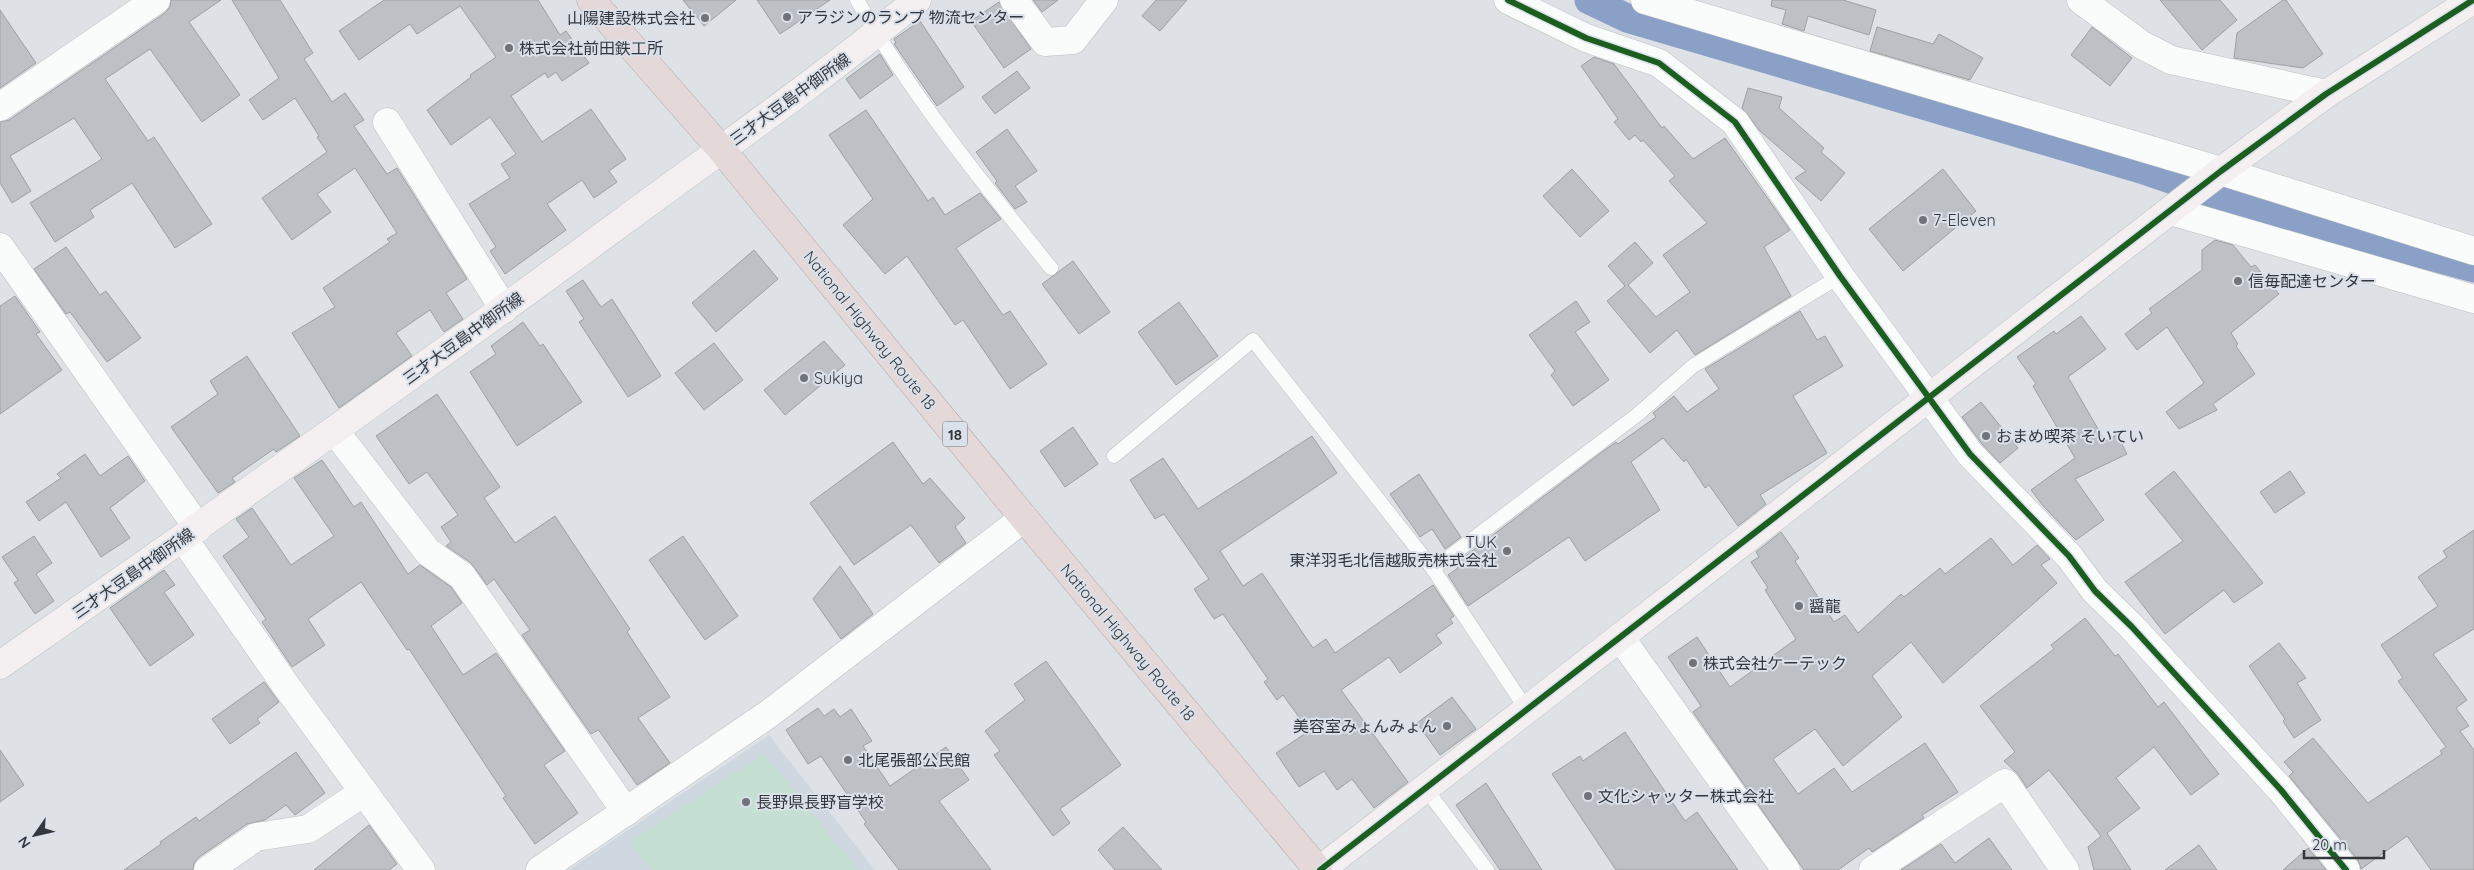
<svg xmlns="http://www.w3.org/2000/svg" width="2474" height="870" font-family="Quicksand,'Noto Sans JP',sans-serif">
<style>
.built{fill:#cfd7e1}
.green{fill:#c5dfd2}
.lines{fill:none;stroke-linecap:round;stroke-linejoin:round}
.canal{stroke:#8ba0c6;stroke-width:29}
.building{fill:#bdc0c4;stroke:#9da0a3}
.lane-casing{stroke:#bcc0c3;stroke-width:15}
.street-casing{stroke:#bcc0c3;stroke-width:29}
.secondary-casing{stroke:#bcc0c3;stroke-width:29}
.highway-casing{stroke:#b3a7a9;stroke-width:29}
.lane{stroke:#fafbfb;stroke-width:14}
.street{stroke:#fafbfb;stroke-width:28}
.secondary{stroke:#f4f0f1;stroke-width:28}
.highway{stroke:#e5d8d9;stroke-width:28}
.cycleway-casing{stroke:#dae1ea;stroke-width:9}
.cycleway{stroke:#1b5e20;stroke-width:6}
.poi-dot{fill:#707377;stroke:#dae1ea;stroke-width:2}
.labels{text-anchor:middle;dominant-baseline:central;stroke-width:4;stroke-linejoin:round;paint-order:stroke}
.shield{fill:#dae1ea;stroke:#666a70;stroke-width:1}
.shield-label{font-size:15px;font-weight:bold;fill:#34373b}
.poi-label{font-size:16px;fill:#34373b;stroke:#dae1ea;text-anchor:start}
.street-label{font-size:16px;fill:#34373b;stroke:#dae1ea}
</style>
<rect width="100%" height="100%" fill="#dee2e6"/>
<polygon class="built" points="769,735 875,870 569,870"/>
<polygon class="green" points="764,754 858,870 652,870 629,842"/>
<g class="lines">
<polyline class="canal" points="1589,0 1627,18 2141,169 2264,211 2474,268"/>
</g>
<g class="building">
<polygon points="171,0 221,0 189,22 240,95 202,122 150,49 105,79 148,141 154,137 212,224 175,248 132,183 90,210 94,217 55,242 30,203 102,159 74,118 10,156 31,191 12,203 0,183 0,122 9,120 165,13 170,7"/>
<polygon points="232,0 280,0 313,53 304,59 332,102 345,93 364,120 354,126 387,174 397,168 467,279 446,293 463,319 444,332 430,310 396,333 412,356 339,408 292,333 335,307 323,288 390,242 387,239 397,233 355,168 317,194 331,212 292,240 262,198 327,152 317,137 319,136 295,98 263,120 249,100 279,78"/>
<polygon points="384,0 538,0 560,35 566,31 589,63 562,81 556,72 548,78 545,73 511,96 542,142 591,109 626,159 609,171 617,182 594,198 582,180 547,204 566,230 505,274 490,251 496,247 469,204 510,178 501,164 516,154 490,117 451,145 427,110 471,77 470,75 496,57 460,6 417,34 410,24 359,60 339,31"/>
<polygon points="683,0 736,0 704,26"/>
<polygon points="757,0 830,0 780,34"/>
<polygon points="1033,0 1058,0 1042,12"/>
<polygon points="1156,0 1187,0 1160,31 1142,16"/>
<polygon points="1772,0 1843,0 1876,10 1869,35 1808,16 1804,31 1782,24 1786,10 1771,6"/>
<polygon points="2160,0 2220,0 2237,20 2202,50"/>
<polygon points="2283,0 2286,0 2323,54 2303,68 2234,58 2237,33"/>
<polygon points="999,2 1031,49 1004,68 971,21"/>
<polygon points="0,10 36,63 0,88"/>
<polygon points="920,21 964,87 937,106 894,44 896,43 894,39"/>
<polygon points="1877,27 1933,44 1939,34 1983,58 1970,80 1870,51"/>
<polygon points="2092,27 2132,58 2110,86 2071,55"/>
<polygon points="880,54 893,75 860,99 846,79"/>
<polygon points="1594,57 1614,64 1662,128 1664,126 1693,159 1725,138 1790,230 1764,247 1791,296 1695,355 1677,330 1650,353 1607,301 1625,286 1608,266 1635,242 1653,263 1628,285 1656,317 1690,292 1663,255 1707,223 1669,181 1675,176 1643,140 1641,142 1635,135 1629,140 1614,122 1618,119 1581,66"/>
<polygon points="1017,71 1030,88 995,114 982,97"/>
<polygon points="1748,88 1782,97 1779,108 1824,148 1821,152 1845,173 1821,201 1795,178 1806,171 1760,131 1742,108"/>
<polygon points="866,110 928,201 933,197 945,215 980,193 1001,219 956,248 1003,315 1010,311 1047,364 1010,389 963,320 955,325 907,256 885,274 843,225 873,199 829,135"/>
<polygon points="1007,129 1037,171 1015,186 1027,202 1015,209 995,183 997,181 976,152"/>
<polygon points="1572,169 1609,211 1580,237 1543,196"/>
<polygon points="1943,169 1976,211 1903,271 1869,229"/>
<polygon points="2215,240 2233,245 2251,267 2255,265 2279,294 2231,333 2238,344 2236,346 2255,374 2213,404 2217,410 2179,429 2166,412 2204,383 2167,327 2137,350 2125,334 2152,313 2149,309 2202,270 2202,250"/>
<polygon points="66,247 100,295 106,291 141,338 107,362 70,312 66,314 34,269"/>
<polygon points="754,250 778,279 716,332 692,303"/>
<polygon points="1073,261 1110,312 1079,334 1042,284"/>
<polygon points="583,280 601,307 612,299 661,376 628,397 579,322 584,319 566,291"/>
<polygon points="15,296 40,332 36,334 62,370 0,414 0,306"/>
<polygon points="1576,301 1590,322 1575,332 1609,380 1573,406 1551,375 1555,371 1529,335"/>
<polygon points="1179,302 1218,356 1176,385 1138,332"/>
<polygon points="1800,311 1817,340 1825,336 1843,366 1793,396 1827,453 1760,495 1766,504 1738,526 1709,485 1705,488 1686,459 1684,462 1663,438 1631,462 1660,510 1585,561 1569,537 1468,606 1448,575 1458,568 1455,564 1602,452 1616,442 1618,444 1656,417 1653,413 1674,396 1687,412 1719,389 1705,369"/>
<polygon points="2081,316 2106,349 2068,377 2105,441 2117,435 2127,454 2075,479 2104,520 2076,540 2044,507 2031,490 2075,458 2033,386 2036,384 2017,357 2054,331 2056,334"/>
<polygon points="523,322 540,346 543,344 582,402 517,446 470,372 496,354 491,346"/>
<polygon points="824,341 845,365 785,415 764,390"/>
<polygon points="714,343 743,380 704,410 675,373"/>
<polygon points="247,356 300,436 276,452 274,449 232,478 235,482 218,493 171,427 218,394 210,381"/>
<polygon points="437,394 500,487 484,498 515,543 555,516 630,629 627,632 670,697 638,718 670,763 637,785 600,732 598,730 591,734 522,635 530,630 494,579 487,585 471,563 446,546 451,542 441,527 458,515 427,472 409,484 376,436"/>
<polygon points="1981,402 2018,448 2000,463 1982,444 1962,417"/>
<polygon points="1073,427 1098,464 1065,487 1040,451"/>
<polygon points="1312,436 1337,473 1220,551 1243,586 1262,573 1313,648 1326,639 1335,653 1433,585 1454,616 1450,619 1453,623 1436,635 1442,643 1400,673 1389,657 1341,690 1408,782 1374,808 1352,779 1337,790 1324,771 1299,787 1276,753 1309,731 1283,695 1277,700 1264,682 1268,679 1223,614 1214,619 1194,589 1209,579 1164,514 1155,519 1130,480 1163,458 1198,509"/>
<polygon points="893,442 923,484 930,478 965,518 955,527 966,543 939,563 911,525 854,565 810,503"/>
<polygon points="85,454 100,476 128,456 145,481 110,508 130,538 101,557 66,502 39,521 26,502 61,478 57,474"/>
<polygon points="322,460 354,507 361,502 408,574 420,565 451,587 462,603 431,626 463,675 496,653 565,751 544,765 578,813 535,844 503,798 506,796 409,649 407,650 361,582 308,619 325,645 292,667 262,622 266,619 223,556 249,537 236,519 252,508 291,565 334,536 294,478"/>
<polygon points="2174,471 2263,583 2234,603 2224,590 2165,634 2125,582 2183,541 2145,494"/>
<polygon points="2290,471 2305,493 2275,513 2260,492"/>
<polygon points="1419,474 1461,537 1445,549 1432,529 1420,537 1390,494"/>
<polygon points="2474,530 2474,629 2433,654 2467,700 2456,708 2469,726 2460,731 2474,750 2474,870 2431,870 2407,836 2361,869 2358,860 2289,776 2293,772 2284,762 2313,738 2368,803 2442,754 2440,751 2446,747 2398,681 2403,678 2381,645 2438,606 2418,577 2447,557 2443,551"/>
<polygon points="1781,532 1799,558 1795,561 1834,622 1845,615 1858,633 1901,594 1904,597 1940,568 1945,574 1991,538 2013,565 2037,545 2050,559 2041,565 2057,583 1943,683 1911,642 1872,676 1902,717 1843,766 1815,729 1773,759 1798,794 1834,768 1852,792 1925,743 1958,792 1922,815 1924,818 1872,852 1869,848 1838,870 1804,870 1693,712 1701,706 1668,657 1697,637 1730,687 1796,639 1765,590 1768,588 1751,562 1759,557 1756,552"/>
<polygon points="34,536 52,563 36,574 54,601 35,614 14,583 18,580 2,557"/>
<polygon points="683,536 738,616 705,640 649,560"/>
<polygon points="840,566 873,614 841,639 813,599"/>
<polygon points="164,570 175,585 164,592 194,635 150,666 110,608"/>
<polygon points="2085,618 2115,656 2118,654 2158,707 2164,702 2219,774 2191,795 2154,747 2116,778 2140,808 2107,833 2131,870 2094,870 2088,847 2101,836 2049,770 2027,788 2018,774 2004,761 2015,752 1980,706 2054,649 2051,645"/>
<polygon points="2279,643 2306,678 2297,683 2321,720 2294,738 2283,721 2285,719 2249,666"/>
<polygon points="1046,661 1121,765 1060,809 1070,823 1053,836 994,755 1000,751 985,731 1025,700 1014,684"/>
<polygon points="264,682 279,702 257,719 260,723 230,744 212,719"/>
<polygon points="1452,697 1476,729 1440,755 1417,723"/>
<polygon points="818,708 824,716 834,709 840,717 851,709 872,741 863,746 890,786 946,747 969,780 939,801 991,870 899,870 864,824 866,822 821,756 808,764 786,730"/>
<polygon points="1625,732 1685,821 1697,812 1738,870 1616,870 1552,774 1580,756 1583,761"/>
<polygon points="0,750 24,785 0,802"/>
<polygon points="296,752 325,793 295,815 286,805 265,820 247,824 199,857 194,863 193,870 124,870 161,844 160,842 196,817 199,821"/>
<polygon points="1486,783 1542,870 1500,870 1456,805"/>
<polygon points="369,825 397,864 389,870 314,870"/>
<polygon points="1123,827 1162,870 1115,870 1098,850"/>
<polygon points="1989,838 2012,870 1901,870 1941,844 1955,863"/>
<polygon points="2199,845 2217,870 2165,870"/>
<polygon points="2308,848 2326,870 2283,870"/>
</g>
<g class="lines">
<g class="lane-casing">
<g id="lane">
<path d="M857,0C912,96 982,182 1051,268"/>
<polyline points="1114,456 1253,340 1433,569"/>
<polyline points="1527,710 1433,569 1637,415 1693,366 1840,276"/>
<polyline points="1425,788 1487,870"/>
</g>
</g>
<g class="street-casing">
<g id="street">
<polyline points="1014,0 1045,42 1073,40 1104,0"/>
<polyline points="1508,0 1586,38 1659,63 1735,122 1840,276 1970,454 2069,556 2095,591 2132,627 2281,790 2346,870"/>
<polyline points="1645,0 2221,171 2474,251"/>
<polyline points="2081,0 2142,45 2171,60 2326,94"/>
<polyline points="0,107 156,0"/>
<polyline points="387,122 504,309"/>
<polyline points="2171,211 2474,299"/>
<polyline points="0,247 198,528"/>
<polyline points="334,430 428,552 462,576 626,812"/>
<polyline points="183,538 287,687 421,870"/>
<polyline points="1620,637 1786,870"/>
<polyline points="208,870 256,837 308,829 364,792"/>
<polyline points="540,870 770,713 1024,518"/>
<polyline points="1873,870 2005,783 2065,870"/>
</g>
</g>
<g class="secondary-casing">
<g id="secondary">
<path d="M0,665C209,520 417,373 622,222C721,149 822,79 917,0"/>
<polyline points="1320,870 2221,171 2326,94 2473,0"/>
</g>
</g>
<g class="highway-casing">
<polyline id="highway" points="591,0 721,149 1024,518 1318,870"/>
</g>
<use href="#lane" class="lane"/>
<use href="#street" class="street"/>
<use href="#secondary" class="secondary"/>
<use href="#highway" class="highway"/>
<g class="cycleway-casing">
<g id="cycleway">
<polyline points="1508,0 1586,38 1659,63 1735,122 1840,276 1970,454 2069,556 2095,591 2132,627 2281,790 2346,870"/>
<polyline points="1320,870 2221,171 2326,94 2473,0"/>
</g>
</g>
<use href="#cycleway" class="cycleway"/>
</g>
<g class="poi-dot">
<circle cx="787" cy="17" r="5"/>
<circle cx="705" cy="18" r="5"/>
<circle cx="509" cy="48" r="5"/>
<circle cx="1923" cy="220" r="5"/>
<circle cx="2238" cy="281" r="5"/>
<circle cx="804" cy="378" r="5"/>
<circle cx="1986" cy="436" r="5"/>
<circle cx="1507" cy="551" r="5"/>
<circle cx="1799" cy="606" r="5"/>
<circle cx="1693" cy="663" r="5"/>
<circle cx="1447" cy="726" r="5"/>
<circle cx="848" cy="760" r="5"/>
<circle cx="1588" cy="796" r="5"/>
<circle cx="746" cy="802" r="5"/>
</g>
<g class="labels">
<rect class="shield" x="942.5" y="421.5" width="25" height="25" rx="4"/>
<g class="shield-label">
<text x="955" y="434">18</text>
</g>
<g class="poi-label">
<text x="797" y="17">アラジンのランプ 物流センター</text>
<text x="695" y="18" text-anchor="end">山陽建設株式会社</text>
<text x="519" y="48">株式会社前田鉄工所</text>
<text x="1933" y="220">7-Eleven</text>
<text x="2248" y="281">信毎配達センター</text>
<text x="814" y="378">Sukiya</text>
<text x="1996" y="436">おまめ喫茶 そいてい</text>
<text x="1497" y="542" text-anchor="end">TUK<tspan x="1497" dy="18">東洋羽毛北信越販売株式会社</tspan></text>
<text x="1809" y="606">醤龍</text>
<text x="1703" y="663">株式会社ケーテック</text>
<text x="1437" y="726" text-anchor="end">美容室みょんみょん</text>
<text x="858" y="760">北尾張部公民館</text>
<text x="1598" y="796">文化シャッター株式会社</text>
<text x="756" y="802">長野県長野盲学校</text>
</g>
<g class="street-label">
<text transform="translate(790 99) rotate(-36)">三才大豆島中御所線</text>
<text transform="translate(870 330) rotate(51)">National Highway Route 18</text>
<text transform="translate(463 338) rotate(-36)">三才大豆島中御所線</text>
<text transform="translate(133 573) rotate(-35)">三才大豆島中御所線</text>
<text transform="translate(1128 642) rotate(50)">National Highway Route 18</text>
</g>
</g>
<g transform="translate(35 835) rotate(236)" stroke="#dae1ea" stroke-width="4" paint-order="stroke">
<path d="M0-4L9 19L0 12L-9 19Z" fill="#34373b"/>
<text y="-8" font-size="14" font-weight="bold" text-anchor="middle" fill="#34373b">N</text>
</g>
<path d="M2304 850v8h80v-8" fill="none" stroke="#34373b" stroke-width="2.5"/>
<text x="2312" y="850" font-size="15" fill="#34373b" stroke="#dae1ea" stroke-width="4" paint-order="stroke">20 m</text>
</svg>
